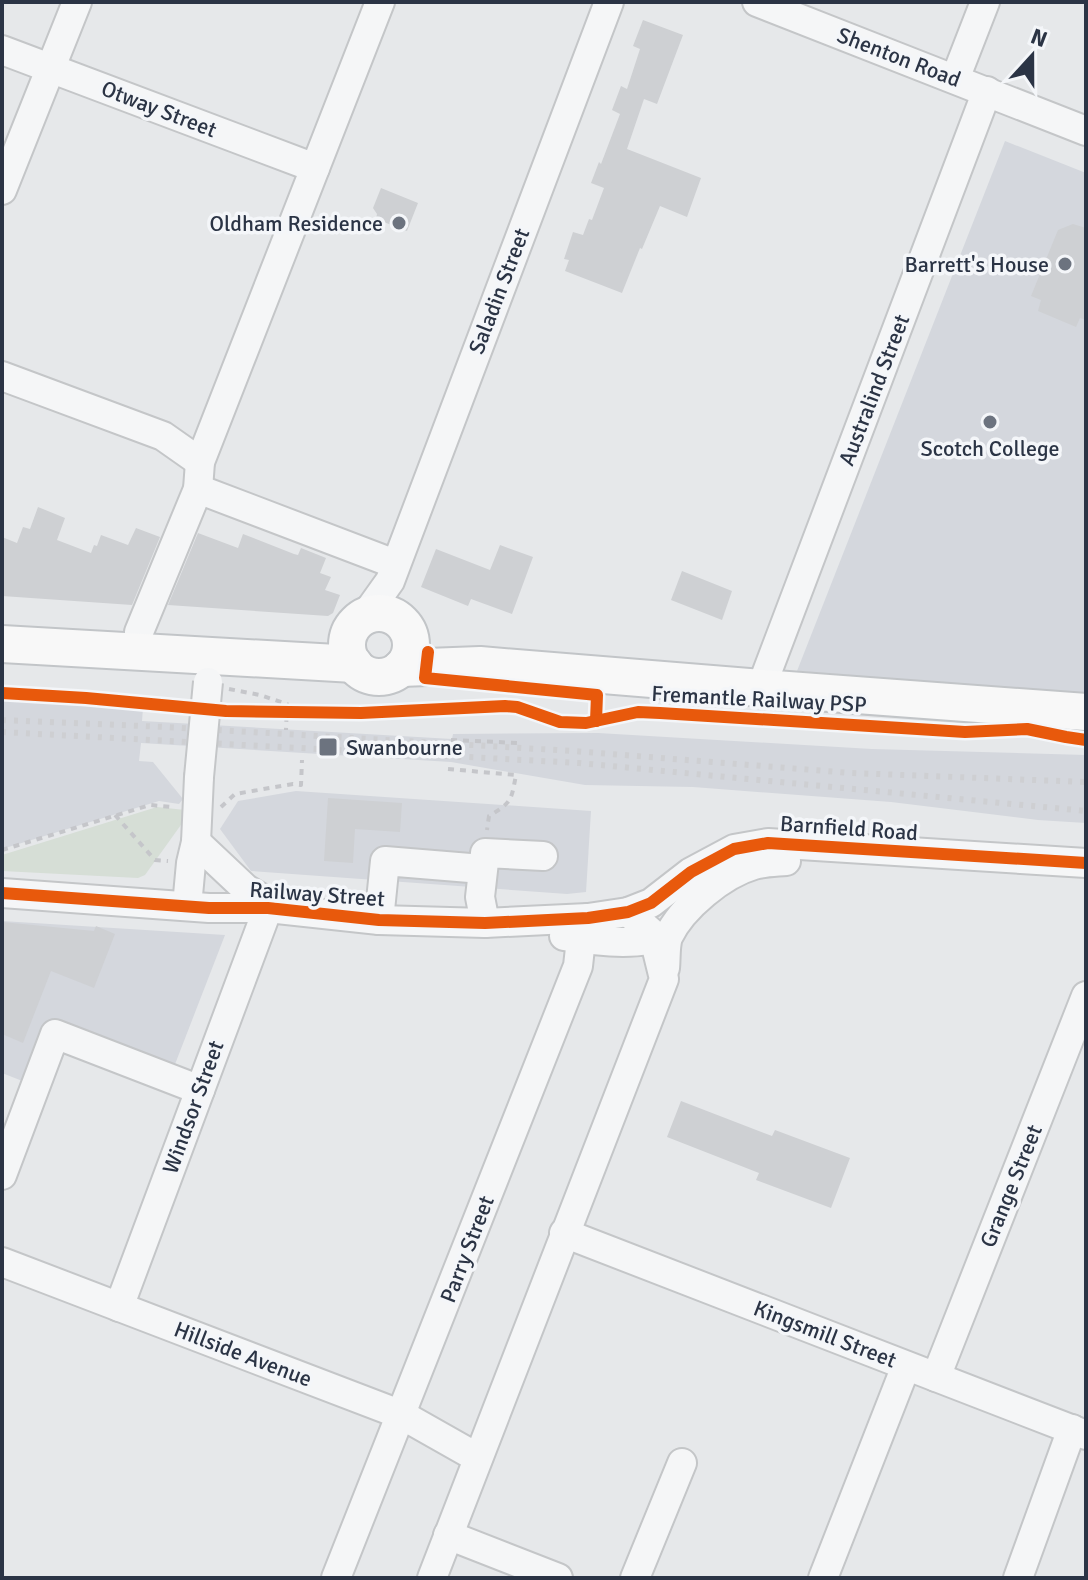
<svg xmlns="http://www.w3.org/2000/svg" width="1088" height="1580" font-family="Signika,sans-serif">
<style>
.built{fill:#d4d7dd}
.green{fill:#d6ded6}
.building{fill:#ced0d3}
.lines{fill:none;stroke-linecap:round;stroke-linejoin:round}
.minor-casing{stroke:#c4c6c8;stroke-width:32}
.major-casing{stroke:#c2c5c8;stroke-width:40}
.path{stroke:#c5c6ca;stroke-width:4;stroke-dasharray:6 6;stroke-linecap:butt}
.minor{stroke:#f5f6f7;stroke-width:28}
.major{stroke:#f8f8f8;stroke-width:36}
.rail{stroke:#cecfd2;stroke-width:6;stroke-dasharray:4 8;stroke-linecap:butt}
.minor-bridge-casing{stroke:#c4c6c8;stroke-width:32;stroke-linecap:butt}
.minor-bridge{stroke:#f5f6f7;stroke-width:28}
.cycleway-casing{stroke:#f4f6f9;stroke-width:17}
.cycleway{stroke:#e8590c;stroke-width:12}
.poi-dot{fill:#6c737f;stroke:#f4f6f9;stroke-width:3}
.labels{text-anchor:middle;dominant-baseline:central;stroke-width:7;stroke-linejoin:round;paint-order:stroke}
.street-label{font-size:22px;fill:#2b3445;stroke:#f4f6f9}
.poi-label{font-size:22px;fill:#2b3445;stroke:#f4f6f9;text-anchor:end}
</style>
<rect width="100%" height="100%" fill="#e6e8ea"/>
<g class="built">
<polygon points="1005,141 1086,173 1086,694 797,671"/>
<polygon points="2,698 143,708 142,721 452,739 453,734 598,733 872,749 1086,755 1086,823 1038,820 891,802 693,787 585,785 451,762 141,743 139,761 153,762 183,799 179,804 159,801 2,849"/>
<polygon points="296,791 591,811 586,892 567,894 251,871 220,829 238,801"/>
<polygon points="2,921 225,935 172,1072 54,1027 30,1084 2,1073"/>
</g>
<polygon class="green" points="157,807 185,810 183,822 145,875 138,878 2,871 2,855"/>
<g class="building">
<polygon points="643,20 683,35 657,104 644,99 627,149 701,178 687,217 660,206 642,249 640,248 622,293 565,271 569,260 564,259 573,232 583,235 589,219 592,220 604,188 591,183 599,162 601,164 620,114 612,110 621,86 627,89 640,49 633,46"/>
<polygon points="381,188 418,203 407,231 376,219 377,214 373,208"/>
<polygon points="1073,224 1086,228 1086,320 1080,318 1076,327 1038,311 1041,300 1031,296 1058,230"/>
<polygon points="38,507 65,518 57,540 91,553 94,545 97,546 101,535 128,545 136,528 160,537 132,605 2,596 2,537 17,543 23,527 30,529"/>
<polygon points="198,533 238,548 243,534 294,554 298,555 301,548 326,558 320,573 331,577 325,590 340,595 333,613 328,616 168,605"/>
<polygon points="500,545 533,557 512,614 471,599 468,606 421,587 436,549 490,570"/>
<polygon points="682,571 732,591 722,620 671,600"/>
<polygon points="328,798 402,803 400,832 355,829 353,863 324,861"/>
<polygon points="2,922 94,931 96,926 115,934 94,988 51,971 23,1043 2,1034"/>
<polygon points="681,1101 772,1136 775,1130 850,1158 831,1208 756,1180 759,1173 667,1137"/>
</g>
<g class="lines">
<g class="minor-casing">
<g id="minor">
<polyline points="757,2 1086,131"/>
<polyline points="2,50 315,168"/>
<polyline points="955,79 985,2"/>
<polyline points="2,190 77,2"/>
<polyline points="2,376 163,436 200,462"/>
<polyline points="198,489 395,564"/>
<polyline points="365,616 390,581 609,2"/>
<polyline points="139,632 198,489 200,462 380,2"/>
<polyline points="761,688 987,91"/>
<polyline points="196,842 246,889 279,909"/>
<polyline points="2,893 209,908 268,908 379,920 485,923 588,918 628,912 651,903 691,872 734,849 768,843 1086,863"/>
<polyline points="187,906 191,863 196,842 199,777"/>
<polyline points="379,920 385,861 482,869"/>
<polyline points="485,923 480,897 485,853 543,856"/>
<path d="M564,936C593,941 639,947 665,935"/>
<path d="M665,968C666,959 665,946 668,937C682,907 723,874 754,865C765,862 775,862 786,861"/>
<polyline points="2,1175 55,1034 200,1090"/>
<polyline points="564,1233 1086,1435"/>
<polyline points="2,1262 402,1415 478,1458"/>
<polyline points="119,1307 268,908"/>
<polyline points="936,1377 1086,996"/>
<polyline points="448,1535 558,1578"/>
<polyline points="336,1578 578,966 581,939 588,918"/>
<polyline points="432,1578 664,979 653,934 628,912"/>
<polyline points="635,1578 682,1463"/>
<polyline points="823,1578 906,1366"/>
<polyline points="1018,1578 1072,1429"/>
</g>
</g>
<g class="major-casing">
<g id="major">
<circle cx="379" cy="645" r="32"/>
<polyline points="2,644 354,664"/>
<polyline points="401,668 480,665 761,688 1086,712"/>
</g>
</g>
<g class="path">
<polyline points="365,688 372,691 384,688"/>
<polyline points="229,689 260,695 287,704 286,730"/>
<polyline points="451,740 519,743"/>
<path d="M448,769L516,775C511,801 512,802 489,816L487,830"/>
<polyline points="221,807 235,794 293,784 301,785 302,760"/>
<polyline points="115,815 155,860 168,861"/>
<polyline points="2,850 150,805 173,807"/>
</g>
<use href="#minor" class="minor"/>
<use href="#major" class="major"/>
<g class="rail">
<polyline points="2,720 166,727 573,751 851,773 1086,782"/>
<polyline points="2,732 579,763 1086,811"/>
</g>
<g class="minor-bridge-casing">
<polyline id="minor-bridge" points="199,777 208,682"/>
</g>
<use href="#minor-bridge" class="minor-bridge"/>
<g class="cycleway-casing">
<g id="cycleway">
<polyline points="428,652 425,678 597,695 596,721"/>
<polyline points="2,693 86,698 226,711 361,713 505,706 517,707 560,722 586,723 638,712 660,713 965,732 1027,729 1066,737 1086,740"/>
<polyline points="2,893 209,908 268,908 379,920 485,923 588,918 628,912 651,903 691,872 734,849 768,843 1086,863"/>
</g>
</g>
<use href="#cycleway" class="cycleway"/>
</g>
<g class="poi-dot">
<circle cx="399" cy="223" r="8"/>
<circle cx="1065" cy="264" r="8"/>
<circle cx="990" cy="422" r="8"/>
<rect x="318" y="737" width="20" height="20" rx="4"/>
</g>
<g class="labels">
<g class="street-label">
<text transform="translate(899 57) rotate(21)">Shenton Road</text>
<text transform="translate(159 109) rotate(21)">Otway Street</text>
<text transform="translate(499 291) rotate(-69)">Saladin Street</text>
<text transform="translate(874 390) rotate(-69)">Australind Street</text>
<text transform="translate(759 699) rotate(3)">Fremantle Railway PSP</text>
<text transform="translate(849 828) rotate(4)">Barnfield Road</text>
<text transform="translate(317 894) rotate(4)">Railway Street</text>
<text transform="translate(193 1107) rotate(-70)">Windsor Street</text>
<text transform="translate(1011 1186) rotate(-68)">Grange Street</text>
<text transform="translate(467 1249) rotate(-69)">Parry Street</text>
<text transform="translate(825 1334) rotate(21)">Kingsmill Street</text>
<text transform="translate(243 1354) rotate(21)">Hillside Avenue</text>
</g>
<g class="poi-label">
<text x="383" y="223">Oldham Residence</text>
<text x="1049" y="264">Barrett's House</text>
<text x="990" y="448" text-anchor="middle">Scotch College</text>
<text x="346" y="747" text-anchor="start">Swanbourne</text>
</g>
</g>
<rect width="1088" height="1580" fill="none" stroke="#2b3445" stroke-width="8"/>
<g transform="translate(1032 56) rotate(21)" stroke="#f4f6f9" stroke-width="6" paint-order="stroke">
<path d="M0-6L14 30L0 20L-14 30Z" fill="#2b3445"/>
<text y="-12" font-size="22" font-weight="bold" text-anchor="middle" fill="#2b3445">N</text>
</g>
</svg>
